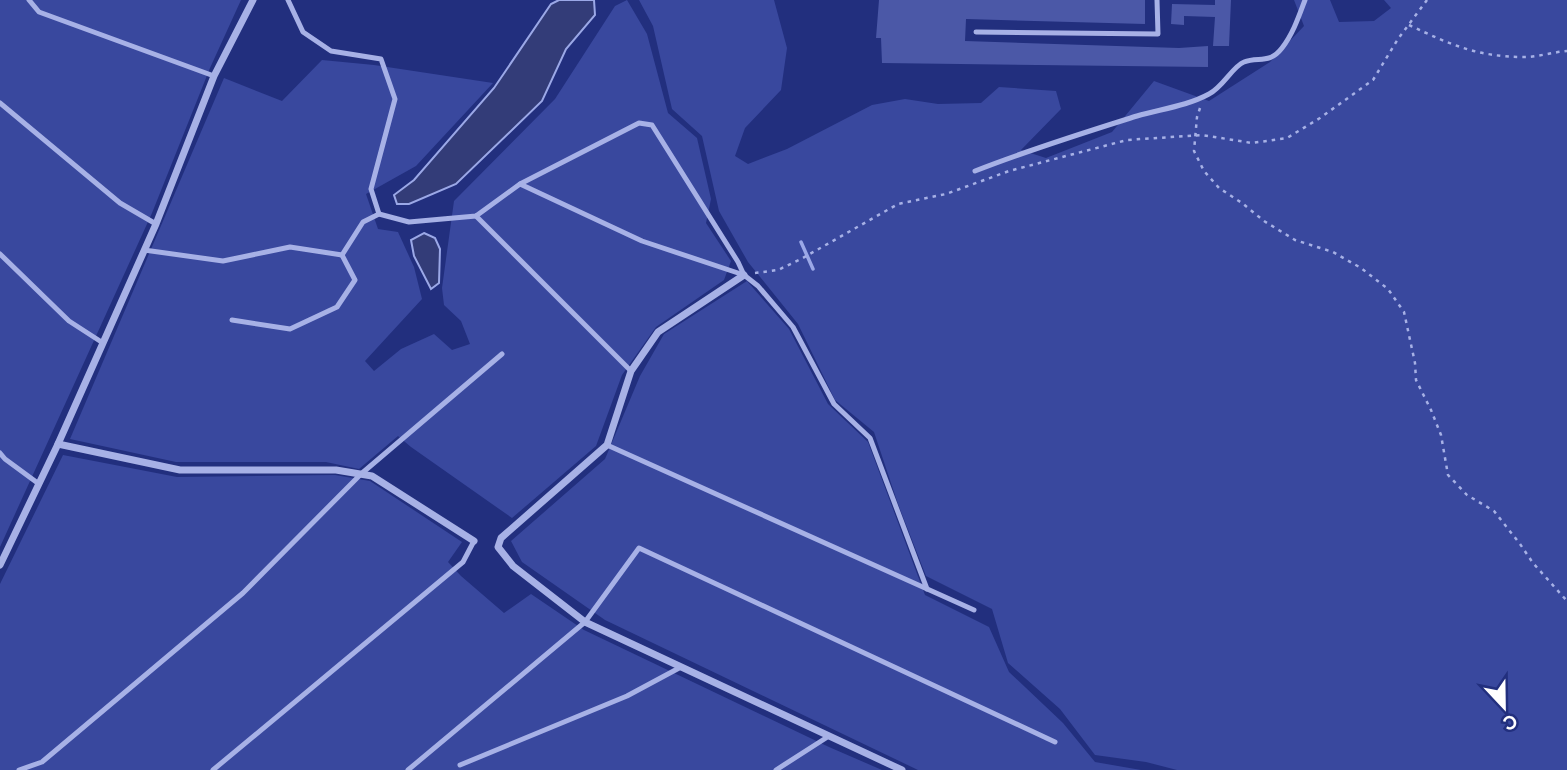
<svg xmlns="http://www.w3.org/2000/svg" width="1567" height="770" font-family="Raleway,sans-serif">
<style>
.green{fill:#39489e}
.water{fill:#333c78;stroke:#9ba8e7;stroke-width:2}
.lines{fill:none;stroke-linecap:round;stroke-linejoin:round}
.stream{stroke:#9ba8e7;stroke-width:3.5}
.building{fill:#4b58a7}
.path{stroke:#a7b1e6;stroke-width:2.5;stroke-dasharray:3.5 5;stroke-linecap:butt}
.service{stroke:#a7b1e6;stroke-width:5}
.minor{stroke:#a7b1e6;stroke-width:7}
</style>
<rect width="100%" height="100%" fill="#222f7e"/>
<g class="green">
<polygon points="0,0 241,0 210,68 152,213 0,547"/>
<polygon points="627,0 647,34 668,113 697,138 711,199 706,223 731,261 724,280 656,327 622,375 596,446 512,518 411,447 398,436 359,469 326,462 176,462 70,439 224,78 282,101 322,60 374,65 493,83 416,166 366,194 378,229 398,232 414,267 422,299 365,361 374,371 401,349 434,334 452,350 470,344 461,321 444,305 442,288 454,201 555,99 615,6"/>
<polygon points="639,0 774,0 787,48 781,90 745,128 735,156 748,164 787,149 872,105 905,99 938,104 981,103 999,87 1056,91 1061,109 1021,150 1046,158 1112,132 1154,81 1209,101 1270,62 1304,26 1294,0 1330,0 1339,22 1374,21 1391,8 1384,0 1567,0 1567,770 1177,770 1146,762 1095,755 1060,709 1008,663 992,609 926,576 898,504 874,432 835,400 798,324 748,262 719,211 702,136 672,109 653,26"/>
<polygon points="747,281 789,329 828,404 868,442 925,595 989,627 1009,672 1063,723 1095,762 1141,770 918,770 605,620 522,562 511,541 605,459 640,376 664,334"/>
<polygon points="63,455 177,477 335,475 370,481 462,542 448,562 461,576 504,613 531,594 584,630 829,747 882,770 0,770 0,584"/>
</g>
<g class="water">
<polygon points="559,0 594,0 595,15 566,49 542,101 456,184 409,204 397,204 394,195 414,180 494,88 551,4"/>
<polygon points="424,233 435,238 440,249 439,283 431,289 414,256 411,240"/>
</g>
<g class="lines">
<polyline class="stream" points="801,242 813,269"/>
</g>
<g class="building">
<polygon points="879,0 1145,0 1145,24 966,19 965,41 1179,48 1208,46 1208,67 882,63 881,38 876,38"/>
<polygon points="1215,0 1231,0 1229,46 1213,46 1215,17 1184,16 1184,25 1171,24 1172,4 1215,5"/>
</g>
<g class="lines">
<g class="path">
<path d="M1409,25C1449,44 1477,57 1524,57C1538,57 1553,52 1567,51"/>
<polyline points="1200,108 1197,117 1194,151 1204,171 1219,188 1242,203 1264,221 1295,240 1333,252 1361,268 1388,289 1404,312 1415,363 1416,380 1431,410 1441,435 1448,475 1467,495 1494,511 1520,544 1533,563 1567,601"/>
<polyline points="755,273 778,270 801,259 898,204 946,194 1009,171 1127,140 1202,135 1252,143 1287,138 1320,118 1373,80 1398,39 1427,0"/>
</g>
<g class="service">
<polyline points="29,0 39,12 214,76"/>
<polyline points="288,0 303,32 331,51 381,59 395,99 371,189 379,214"/>
<polyline points="976,32 1158,34 1157,0"/>
<polyline points="0,103 120,203 156,224"/>
<path d="M975,171C1028,150 1083,133 1137,116C1161,109 1187,106 1209,94C1223,87 1233,66 1244,62C1258,56 1269,65 1282,48C1293,34 1299,16 1305,0"/>
<polyline points="520,184 642,241 744,275 758,286 793,327 834,404 870,438 927,589"/>
<polyline points="476,216 631,371"/>
<polyline points="144,250 223,261 290,247 342,255 363,222 379,214 409,222 476,216 520,184 639,123 652,125 738,262 744,275"/>
<polyline points="0,254 69,321 103,343"/>
<polyline points="232,320 290,329 337,307 355,280 342,255"/>
<polyline points="607,445 974,610"/>
<polyline points="0,453 5,459 39,484"/>
<polyline points="460,765 627,696 681,667"/>
<polyline points="19,770 42,762 243,593 361,474 502,354"/>
<polyline points="213,770 463,562 474,541"/>
<polyline points="408,770 585,622 639,548 1055,742"/>
<polyline points="776,770 829,736"/>
</g>
<g class="minor">
<polyline points="744,275 658,332 631,371 607,445 501,538 498,547 513,566 585,622 902,770"/>
<polyline points="58,444 180,470 336,470 372,476 474,541"/>
<polyline points="0,565 58,444 156,224 214,76 253,0"/>
</g>
</g>
<g transform="translate(1504 707) rotate(158)" stroke="#222f7e" stroke-width="5" paint-order="stroke">
<path d="M0-5L12 26L0 18L-12 26Z" fill="#ffffff"/>
<text y="-10" font-size="19" font-weight="bold" text-anchor="middle" fill="#ffffff">С</text>
</g>
</svg>
